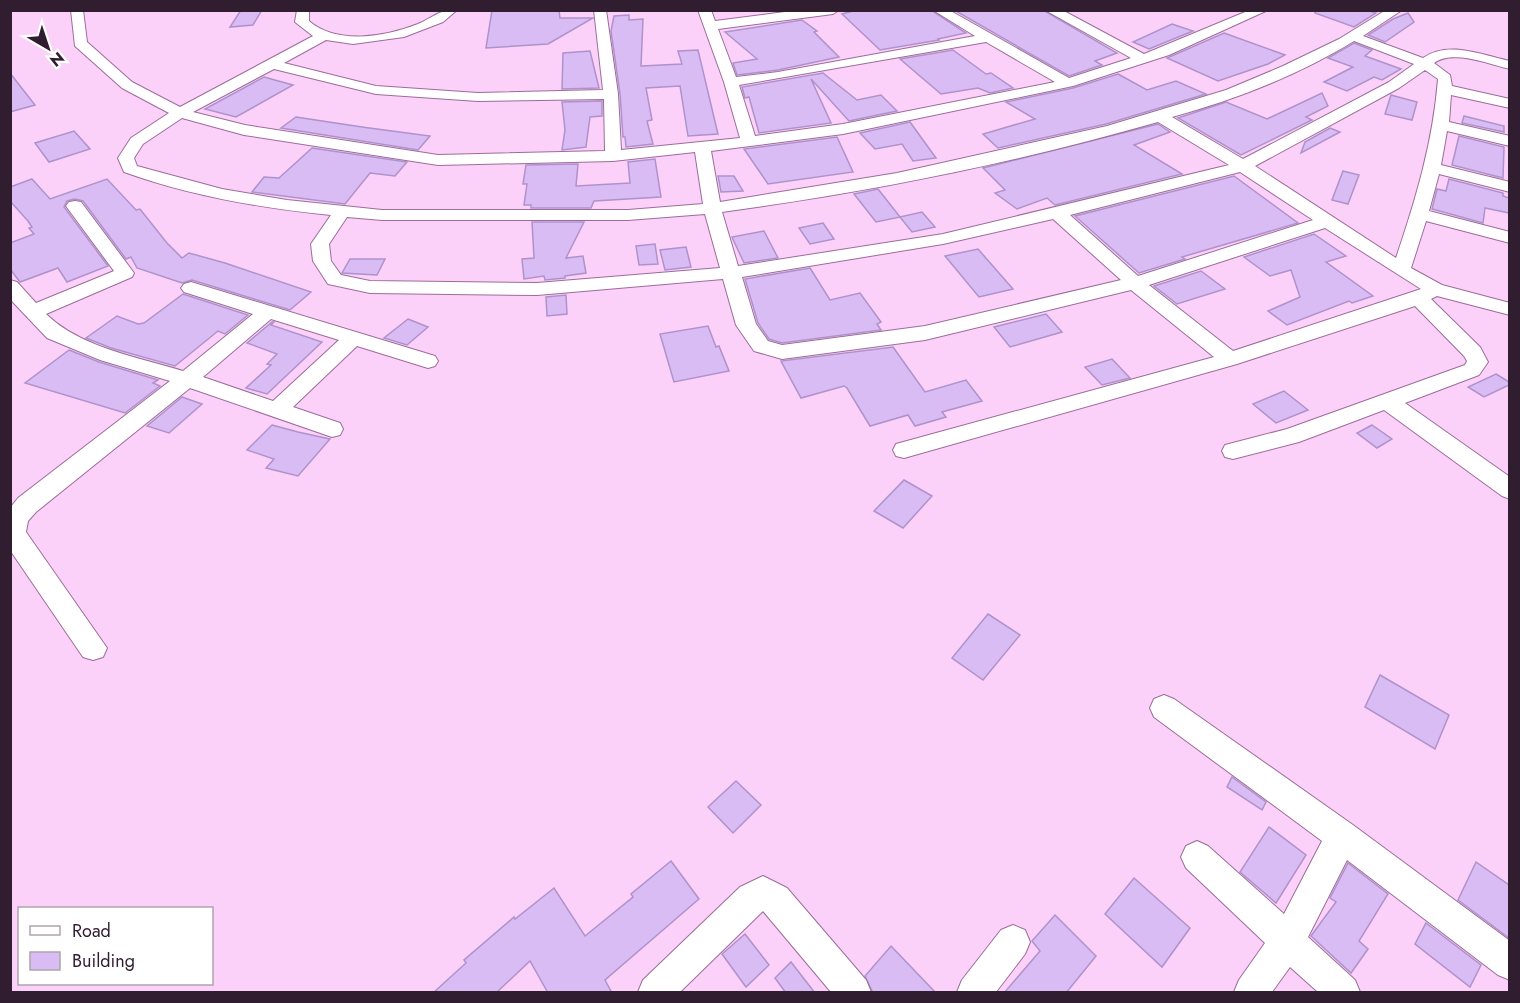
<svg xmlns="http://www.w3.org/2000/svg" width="1520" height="1003" font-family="Jost,sans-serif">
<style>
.building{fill:#d9bcf4;stroke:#af92cb;stroke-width:1.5}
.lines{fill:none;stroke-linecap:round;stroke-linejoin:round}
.street-casing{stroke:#9c6c9a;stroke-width:2}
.street{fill:#fff;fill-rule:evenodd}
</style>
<rect width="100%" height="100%" fill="#fcd1f9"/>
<g class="building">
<polygon points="241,10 262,10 253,25 230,27"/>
<polygon points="492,10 559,10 560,18 593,18 548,44 486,48"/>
<polygon points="857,10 931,10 966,33 938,39 939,40 880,50 842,14"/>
<polygon points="954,10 1043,10 1117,53 1095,61 1102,65 1069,76"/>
<polygon points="1315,10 1367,10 1376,13 1354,27 1315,13"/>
<polygon points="1408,13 1414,22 1385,42 1368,35 1393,19"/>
<polygon points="629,15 629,20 643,19 641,66 682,64 678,51 698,50 718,134 688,136 680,86 646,88 652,120 647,121 653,144 626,147 625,137 623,137 620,94 611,31 614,16"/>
<polygon points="802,20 817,31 814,32 839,57 778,70 737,75 733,63 757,59 725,32"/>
<polygon points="1172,24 1193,31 1149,49 1133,42"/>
<polygon points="1224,33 1285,55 1268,64 1218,81 1167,58"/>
<polygon points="1354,43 1372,50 1365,56 1401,69 1382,80 1374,77 1347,91 1324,82 1353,67 1328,58"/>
<polygon points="953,50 986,74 991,73 1013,88 990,93 978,88 941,94 900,59"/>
<polygon points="590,51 599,88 562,89 563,53"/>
<polygon points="10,73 35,105 10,112"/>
<polygon points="823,73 857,100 881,95 897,111 849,121 811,79 831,123 759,133 749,97 745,98 742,87"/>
<polygon points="1118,74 1147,90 1176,81 1206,94 1106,124 998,148 983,134 1035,119 1006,102 1073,88"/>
<polygon points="264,77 293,85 236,117 205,109"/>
<polygon points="1322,93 1328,106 1306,117 1312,120 1241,155 1178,118 1226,102 1267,119"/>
<polygon points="1391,95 1417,102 1412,120 1385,114"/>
<polygon points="602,101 602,116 590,117 586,147 562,150 565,130 562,102"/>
<polygon points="1464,116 1504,126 1504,132 1462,123"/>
<polygon points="296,117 362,127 430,136 418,150 281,128"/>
<polygon points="910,122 936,158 913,161 902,144 875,149 860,133"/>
<polygon points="1158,124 1170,132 1134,145 1182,174 1055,205 1047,198 1017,209 995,193 1005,190 983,168"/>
<polygon points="1330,128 1340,132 1301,153 1305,142"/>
<polygon points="74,131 90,149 49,162 35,143"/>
<polygon points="1459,136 1504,147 1503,178 1452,165"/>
<polygon points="837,137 853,172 768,184 744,149"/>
<polygon points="312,148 407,162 395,176 370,173 345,204 252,192 264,177 279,178"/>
<polygon points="655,159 661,197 594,201 591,208 531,208 531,205 524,205 527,184 523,184 526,165 578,164 576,186 630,183 628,162"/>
<polygon points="1343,171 1359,175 1348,204 1332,200"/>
<polygon points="718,176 734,176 743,191 721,192"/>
<polygon points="1234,176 1298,223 1182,257 1185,259 1139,273 1075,216"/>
<polygon points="32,179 50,199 107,179 136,210 140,209 167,243 182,258 189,253 225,263 311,292 290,310 192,280 182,283 137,268 131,257 126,259 83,201 75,199 67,201 64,207 108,266 67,282 58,268 20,282 10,269 10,243 34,234 29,228 32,227 28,221 10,201 10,187"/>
<polygon points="1449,179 1503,193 1503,196 1509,198 1509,213 1485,208 1483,223 1432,209 1437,189 1446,191"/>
<polygon points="878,189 900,217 922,212 935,227 912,232 900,217 876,222 854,194"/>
<polygon points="532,222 584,222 566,258 583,256 586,273 565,276 565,278 545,280 544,276 524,279 522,259 534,258"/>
<polygon points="823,223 834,239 810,244 799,228"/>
<polygon points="764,231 778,258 744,263 732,237"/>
<polygon points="1314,234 1346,256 1326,262 1373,296 1352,303 1349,301 1287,325 1268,311 1300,297 1291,270 1270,276 1244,257"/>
<polygon points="655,244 658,264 639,265 636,246"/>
<polygon points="686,247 691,267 665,270 660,250"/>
<polygon points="978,249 1013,289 979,297 945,256"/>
<polygon points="350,259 385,259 377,275 342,273"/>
<polygon points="810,268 830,300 860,293 881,322 877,324 881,330 782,343 769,339 758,323 745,279"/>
<polygon points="1201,271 1225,289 1177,304 1154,286"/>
<polygon points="183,294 248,315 225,334 218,331 175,366 111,348 86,338 117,316 138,324 144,323"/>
<polygon points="566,295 567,314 547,316 546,297"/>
<polygon points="1046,314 1062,332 1010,347 994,327"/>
<polygon points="408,319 428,327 407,345 384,338"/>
<polygon points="272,322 274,322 271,325 322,342 267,394 246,388 271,365 267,364 277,354 247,343"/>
<polygon points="708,326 716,347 719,346 729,371 674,382 660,334"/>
<polygon points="893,347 925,392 966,380 982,401 942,412 946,417 915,426 908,415 870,426 847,388 844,386 801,398 781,361"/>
<polygon points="69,350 99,362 158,380 153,383 160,386 125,413 25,383"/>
<polygon points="1112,359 1130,378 1102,385 1085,367"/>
<polygon points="1496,374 1509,382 1509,385 1484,397 1468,387"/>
<polygon points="1284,391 1308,410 1276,423 1253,404"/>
<polygon points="182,397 202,404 169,433 147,426"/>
<polygon points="272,425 298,432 330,439 298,476 266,468 274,459 247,450"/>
<polygon points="1372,425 1392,439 1377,448 1357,433"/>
<polygon points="904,480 932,496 903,528 874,511"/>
<polygon points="988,614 1020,635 983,680 952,658"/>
<polygon points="1380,675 1449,715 1435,749 1365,707"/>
<polygon points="1232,777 1266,802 1262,810 1227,787"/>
<polygon points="736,781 761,805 733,833 708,807"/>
<polygon points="1269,827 1306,855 1276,903 1240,872"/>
<polygon points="671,861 699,899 605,980 612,993 548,993 530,961 496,993 433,993 466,963 464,960 514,917 515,919 554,888 585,936 633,897 631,894"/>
<polygon points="1476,862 1509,885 1509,938 1458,900"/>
<polygon points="1348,863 1388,894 1359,941 1368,949 1351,973 1311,936 1336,902 1330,898"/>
<polygon points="1134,878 1190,928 1162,967 1105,914"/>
<polygon points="1055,915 1096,956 1066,993 1004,993 1040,951 1032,941"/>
<polygon points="1426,923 1481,965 1470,987 1415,944"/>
<polygon points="745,934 769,965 746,987 722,954"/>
<polygon points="891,946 936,993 873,993 865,976"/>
<polygon points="791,962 815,993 786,993 775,978"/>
</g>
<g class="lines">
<g class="street-casing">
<g id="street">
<path d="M71,10H83L87,42L132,82L180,107L313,36L295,22L297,10H309V21C337,45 385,37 418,24C434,17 438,10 457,10L443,22L404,37L353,44L326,40L284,63L376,86L478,93L603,90L594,10H606L618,94L621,150L740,138L724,82L698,10H711L715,21L800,10H839L833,14L718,29L736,77L778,72L975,36L933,10H949L1069,78L1131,58L1045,10H1062L1144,54L1250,10H1268L1169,55L1073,86L843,134L711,151L720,202L897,173L1107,126L1226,90L1283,66L1339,39L1386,10H1402L1363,36L1423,58C1448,40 1482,55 1510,61V69C1488,64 1453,49 1434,63L1450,75L1452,86L1510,99V108L1451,95L1449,122L1510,136V146L1447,131L1441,165L1510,182V192L1439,174L1429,211L1510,232V243L1426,221L1411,268L1442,285L1510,303V315L1437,296L1431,299L1480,347L1488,362L1479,375L1405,403L1510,477V499L1502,496L1384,410L1299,442L1233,459L1225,457L1222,451L1225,445L1287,429L1465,365L1467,361L1464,356L1415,306L1237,364L904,458L896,456L893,450L896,444L1214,357L1131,290L925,340L782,359L754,351L736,325L723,279L537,295L370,293L328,284L313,261L311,244L331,215C260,208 191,196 124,172L118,158L131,138L169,113L122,88L75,46ZM1354,41L1414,64L1389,82L1243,159L1172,117C1234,100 1299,75 1354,41ZM986,42L1055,82L843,124L755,136L739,85ZM274,69L376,94L478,101L604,99L605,151L438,155L245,125L193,112ZM1425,70L1438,79C1433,142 1416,199 1396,258L1255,166L1399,88ZM182,118L244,135L438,165L613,161L695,152L703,204L628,210H382L287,200L222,189L137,166L134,158L143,144ZM1158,122L1229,165L943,234L738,266L722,212C869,192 1015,163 1158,122ZM1240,172L1313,220L1138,276L1070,215ZM705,214L720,268L537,283L370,281L341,275L331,261L329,244L347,217L382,220H628ZM1053,219L1121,280L925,326L782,345L768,341L756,324L742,277L943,244ZM1325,228L1421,289L1233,351L1149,285Z"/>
<path d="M75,201L81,202L134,273L132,277L46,314C81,348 138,357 183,371L253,314L184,292L181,288L184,284L191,282L435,356L438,361L435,366L428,368L357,346L293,407L340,423L343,429L340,435L332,437L190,388L36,512L28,521L26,532L107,648L103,657L93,660L83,657L10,550V508L18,498L170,381L100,360L47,338L10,299V280L17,282L36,303L114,271L66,206L69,202ZM271,319L339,340L273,401L203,377Z"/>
<polygon points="1164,695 1174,699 1353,825 1510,941 1510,980 1498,975 1347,860 1308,937 1355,980 1360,992 1318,992 1290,967 1272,992 1234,992 1239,980 1265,943 1186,868 1181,857 1186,846 1197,841 1208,846 1284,914 1322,841 1154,717 1150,708 1154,699"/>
<polygon points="763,876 787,888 866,980 871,992 831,992 763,911 680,992 638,992 643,980 740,887"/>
<polygon points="1013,925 1025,930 1030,942 1025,954 996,992 957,992 962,980 1001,930"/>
</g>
</g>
<use href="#street" class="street"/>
</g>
<rect width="1520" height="1003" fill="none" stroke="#311d30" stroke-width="24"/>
<rect x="18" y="907" width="195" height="78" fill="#ffffff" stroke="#ada5ac" stroke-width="1.5"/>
<rect x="30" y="926" width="30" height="9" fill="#ffffff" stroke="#ada5ac" stroke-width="1.5"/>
<text x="72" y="937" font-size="18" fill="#311d30">Road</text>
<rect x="30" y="952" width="30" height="18" fill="#d9bcf4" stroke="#ada5ac" stroke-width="1.5"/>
<text x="72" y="967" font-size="18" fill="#311d30">Building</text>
<g transform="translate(48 48) rotate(141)" stroke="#ffffff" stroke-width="4.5" paint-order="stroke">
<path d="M0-4.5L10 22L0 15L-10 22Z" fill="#311d30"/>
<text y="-9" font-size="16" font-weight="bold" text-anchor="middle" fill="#311d30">N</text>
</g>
</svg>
